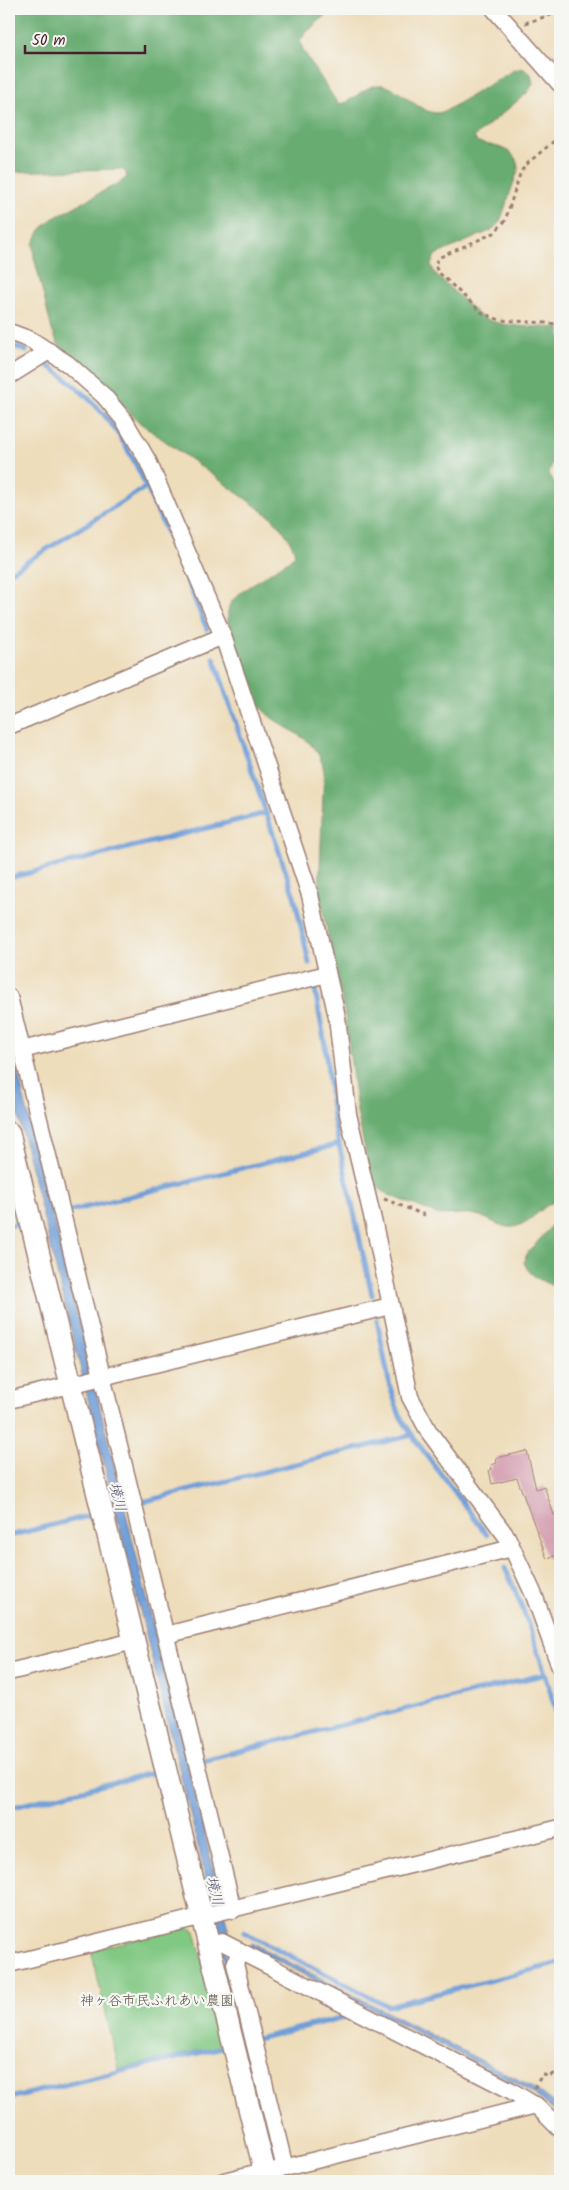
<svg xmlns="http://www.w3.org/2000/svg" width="569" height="2190" font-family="Kalam,'Klee One',sans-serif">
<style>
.green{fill:#81c883;stroke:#667457}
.forest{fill:#68ac71;stroke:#59664e}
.water{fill:#6f9ed8;stroke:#5c5e82}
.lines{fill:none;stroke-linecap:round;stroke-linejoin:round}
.stream{stroke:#6f9ed8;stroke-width:5}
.building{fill:#d5a1b3}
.minor-casing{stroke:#9c7e73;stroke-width:19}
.tertiary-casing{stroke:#9c7e73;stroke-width:24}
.path{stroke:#9c7e73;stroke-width:3;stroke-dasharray:4 4;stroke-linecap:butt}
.minor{stroke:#fff;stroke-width:16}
.tertiary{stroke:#fff;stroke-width:21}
.labels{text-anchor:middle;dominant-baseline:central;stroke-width:4.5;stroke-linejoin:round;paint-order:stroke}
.park-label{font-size:14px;fill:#5a5245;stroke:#f6f6f2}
.water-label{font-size:15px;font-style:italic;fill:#595270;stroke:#f6f6f2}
</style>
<rect width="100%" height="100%" fill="#f6f6f2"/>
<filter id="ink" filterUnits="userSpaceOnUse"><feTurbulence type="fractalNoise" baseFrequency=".02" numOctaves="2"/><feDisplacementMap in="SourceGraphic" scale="10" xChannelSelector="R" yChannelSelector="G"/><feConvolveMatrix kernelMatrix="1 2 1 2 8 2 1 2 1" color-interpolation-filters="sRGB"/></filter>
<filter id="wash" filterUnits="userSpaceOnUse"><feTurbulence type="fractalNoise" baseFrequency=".0096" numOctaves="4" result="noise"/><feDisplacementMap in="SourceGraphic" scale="20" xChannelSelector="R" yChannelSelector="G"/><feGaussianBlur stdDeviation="1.12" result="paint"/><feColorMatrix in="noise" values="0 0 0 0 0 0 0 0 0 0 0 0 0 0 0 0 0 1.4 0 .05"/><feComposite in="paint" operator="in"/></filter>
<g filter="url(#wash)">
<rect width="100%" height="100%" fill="#edb"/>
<polygon class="green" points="188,1927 195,1931 223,2045 119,2069 91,1950"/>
<g class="forest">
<path d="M9,9H332L306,33L300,41L303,50L334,98L340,104C354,101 364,86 378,85C397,83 418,114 438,113C441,113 446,110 449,109L512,71L522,68L531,74L533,84L527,93L474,137L477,142C495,147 518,147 518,170L501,219L497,225L492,230L435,255L431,265L435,274L480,316C503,329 534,326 560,328V454L553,460L549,473L560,494V1199C543,1204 533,1221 517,1226C503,1231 490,1218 476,1215C462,1211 448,1218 434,1213L387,1194L377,1187L371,1177L357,1112L345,1015L319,892L324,771C318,732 278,732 258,704C244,686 236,647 228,624C228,617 227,611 230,604C236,592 277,569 291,559L295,554C292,540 281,527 271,517L140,423L98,379L68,355L58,344L52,330L34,257L33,244L40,230L52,219L124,180L127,176L125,171L121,169L9,172Z"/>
<path d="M560,1216V1289C546,1282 529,1278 524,1262L527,1254Z"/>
</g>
<g class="water">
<polygon points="9,1037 230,1937 219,1931 9,1078"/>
<polygon points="252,1943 531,2086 560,2108 560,2116 529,2090 250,1947"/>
</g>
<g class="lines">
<g class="stream">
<polyline points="9,344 26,351"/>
<path d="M42,361C65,377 87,394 105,416C127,443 141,474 155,506C173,546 190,588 207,629"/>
<polyline points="9,573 146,487"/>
<polyline points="214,658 295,899 309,963"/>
<polyline points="9,878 266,813"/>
<polyline points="315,990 325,1045 333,1117 372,1295"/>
<polyline points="67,1212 339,1144"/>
<polyline points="9,1226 21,1223"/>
<polyline points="377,1320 390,1387 400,1416 416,1441 487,1535"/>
<polyline points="138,1503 412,1435"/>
<polyline points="9,1536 93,1515"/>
<path d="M505,1568C529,1619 546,1673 560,1727"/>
<polyline points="202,1760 546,1674"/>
<polyline points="9,1808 156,1772"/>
<polyline points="244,1932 388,2006 560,1963"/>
<polyline points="224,1952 274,2163"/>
<polyline points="257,2039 348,2016"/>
<polyline points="9,2098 223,2047"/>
</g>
</g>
<g id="blocks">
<polygon class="building" points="527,1451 536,1489 544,1486 554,1515 560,1513 560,1554 547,1559 517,1478 492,1484 489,1470 492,1469 491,1465 497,1463 496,1458"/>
</g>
</g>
<g filter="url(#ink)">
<use href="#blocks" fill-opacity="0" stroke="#9c7e73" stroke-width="1"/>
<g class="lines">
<g class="minor-casing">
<g id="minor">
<polyline points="494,9 560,84"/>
<polyline points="9,332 31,340 68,364 104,396 124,420 148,461 223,636 310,895 337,1017 348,1114 374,1224 410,1397 429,1432 507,1537 534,1595 560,1667"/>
<polyline points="9,376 49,351"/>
<polyline points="9,726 223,636"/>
<polyline points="9,997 233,1910"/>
<polyline points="22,1050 327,974"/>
<polyline points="9,1400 390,1306"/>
<polyline points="166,1635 512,1548"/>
<polyline points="9,1672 134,1641"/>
<polyline points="209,1946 222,1942 510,2090 538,2107 560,2129"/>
<polyline points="240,1951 235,1964 285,2168"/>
<polyline points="9,1964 560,1828"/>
<polyline points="264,2173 536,2105"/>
<polyline points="224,2181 264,2171"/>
</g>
</g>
<g class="tertiary-casing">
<polyline id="tertiary" points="9,1133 267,2181"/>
</g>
<g class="path">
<polyline points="525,23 560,12"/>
<polyline points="560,136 529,162 521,171 505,221 494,233 438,258 435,265 438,272 482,313 500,320 560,324"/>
<polyline points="384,1199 427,1216"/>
<polyline points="534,2088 542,2075 550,2076 560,2069"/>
</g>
<use href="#minor" class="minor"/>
<use href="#tertiary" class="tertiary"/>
</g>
</g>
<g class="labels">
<g class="park-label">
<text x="157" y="2001">神ヶ谷市民ふれあい農園</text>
</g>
<g class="water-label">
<text transform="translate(117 1497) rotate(76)">境川</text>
<text transform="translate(214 1891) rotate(76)">境川</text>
</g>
</g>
<rect width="569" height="2190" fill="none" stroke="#f6f6f2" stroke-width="30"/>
<path d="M25 45v8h120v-8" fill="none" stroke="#4a1f2b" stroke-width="2.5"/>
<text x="32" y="45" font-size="15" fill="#4a1f2b" stroke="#f6f6f2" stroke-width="4" paint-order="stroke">50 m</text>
</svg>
